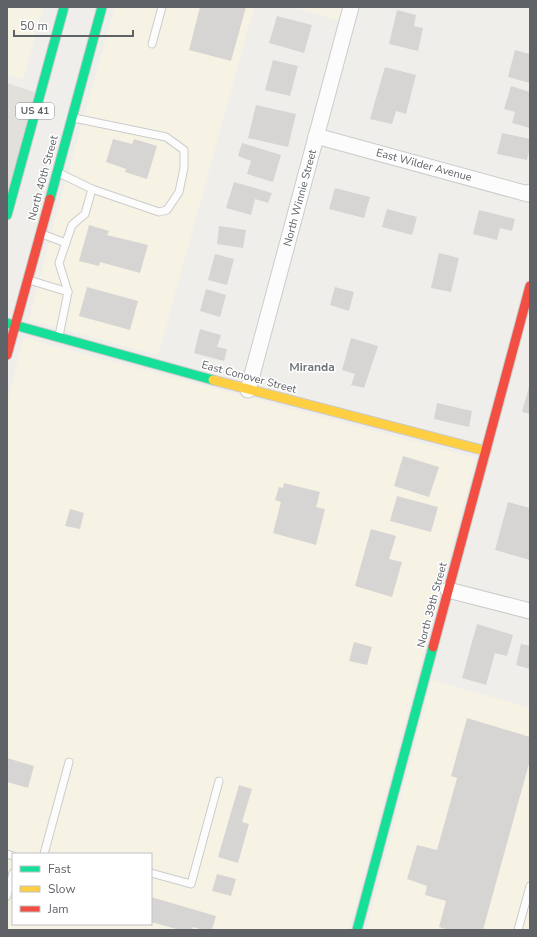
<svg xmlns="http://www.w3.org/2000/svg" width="537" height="937" font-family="'Nunito Sans',sans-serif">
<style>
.commercial{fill:#f7f3e4;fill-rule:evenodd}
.education{fill:#e2e0da}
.building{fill:#d6d5d3}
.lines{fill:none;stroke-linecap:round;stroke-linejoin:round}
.lane-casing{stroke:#cbcccc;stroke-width:9}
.street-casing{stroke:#cbcccc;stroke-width:17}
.fast-casing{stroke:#cacacb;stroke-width:11}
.slow-casing{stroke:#cacacb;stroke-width:11}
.jam-casing{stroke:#cacacb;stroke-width:11}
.lane{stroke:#fdfcfc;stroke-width:7}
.street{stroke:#fdfcfc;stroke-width:15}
.fast{stroke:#16e098;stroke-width:9}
.slow{stroke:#ffcf43;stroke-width:9}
.jam{stroke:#f24e42;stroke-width:9}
.labels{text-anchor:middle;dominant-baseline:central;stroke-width:3;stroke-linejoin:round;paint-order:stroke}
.shield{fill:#fff;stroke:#8f9295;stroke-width:1}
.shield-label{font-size:10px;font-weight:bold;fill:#5f6368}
.street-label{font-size:11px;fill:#5f6368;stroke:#fff}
.neighbourhood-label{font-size:12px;font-weight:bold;fill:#70757a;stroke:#fff}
</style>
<rect width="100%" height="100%" fill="#efeeea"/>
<g class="commercial">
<polygon points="7,7 43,7 23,79 7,75"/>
<polygon points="115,7 254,7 158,355 29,320 51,234"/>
<polygon points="293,7 343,7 339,21"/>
<path d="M24,338L476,458L349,930H7V402ZM13,854H151V924H13Z"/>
<polygon points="432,680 530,708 530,930 366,930"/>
</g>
<polygon class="education" points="7,83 40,94 7,216"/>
<g class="building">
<polygon points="200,7 246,7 231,61 189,50"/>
<polygon points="397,10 416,15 414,26 423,28 418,51 389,44"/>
<polygon points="277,16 312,25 304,53 269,43"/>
<polygon points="515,50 530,54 530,83 508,77"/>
<polygon points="273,60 298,66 290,96 265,90"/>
<polygon points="385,67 416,75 406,114 396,111 392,124 370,119"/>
<polygon points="511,86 530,92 530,128 512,123 515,112 504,109"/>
<polygon points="256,105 296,114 288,147 248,138"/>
<polygon points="502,133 530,139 530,147 527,160 497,154"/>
<polygon points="113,139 132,144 134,139 157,146 147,179 125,172 126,169 106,162"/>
<polygon points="242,143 281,155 273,182 247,174 251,161 238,156"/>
<polygon points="234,182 272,193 268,203 255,199 251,215 226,208"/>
<polygon points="335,188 370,197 364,218 329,209"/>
<polygon points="387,209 417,217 412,235 382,227"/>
<polygon points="479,210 515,219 512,231 500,228 497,240 473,234"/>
<polygon points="89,225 109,231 107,235 148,245 140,273 100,262 99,266 79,261"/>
<polygon points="219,226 246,230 243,248 217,244"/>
<polygon points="439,253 459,258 451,292 431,288"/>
<polygon points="215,254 234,259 227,285 208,280"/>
<polygon points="87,287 138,301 130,330 79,316"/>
<polygon points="335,287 354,292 349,311 330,305"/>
<polygon points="206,289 226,295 220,317 200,311"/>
<polygon points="200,329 221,335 217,347 227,349 224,361 194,353"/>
<polygon points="351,338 378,346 364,388 351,385 355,374 342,370"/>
<polygon points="529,387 530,387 530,414 522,412"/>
<polygon points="437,403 472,411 469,427 434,419"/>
<polygon points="403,456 439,467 429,497 394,486"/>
<polygon points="284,483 320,492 316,507 325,509 316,545 273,533 281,502 275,500 279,487 283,488"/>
<polygon points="397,496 438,507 431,532 390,521"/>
<polygon points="508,502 530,508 530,560 495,550"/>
<polygon points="70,509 84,513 80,529 65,526"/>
<polygon points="371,529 396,536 389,559 402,562 392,597 355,586"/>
<polygon points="477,624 513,635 507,656 495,653 486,685 462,678"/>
<polygon points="354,642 372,647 367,665 349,661"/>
<polygon points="521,644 530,646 530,669 516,665"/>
<polygon points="467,718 530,737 530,760 483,930 449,930 439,927 446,901 425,895 427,886 407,879 417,845 437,850 457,778 451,776"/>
<polygon points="7,758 34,766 28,788 7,782"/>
<polygon points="239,785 252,789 242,822 249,824 238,863 218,857"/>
<polygon points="217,874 236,879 231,896 212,891"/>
<polygon points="151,897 216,916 212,930 203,930 193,927 192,930 180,930 151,922"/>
</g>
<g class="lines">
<g class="lane-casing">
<g id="lane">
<polyline points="152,44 162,7"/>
<polyline points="74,118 166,137 184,150 184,168 179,192 167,210 159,212 92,189"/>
<polyline points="59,173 92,189 85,214 72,225 59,263 68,292"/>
<polyline points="42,234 66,243"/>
<polyline points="29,280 68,292 59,336"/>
<polyline points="7,854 13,856"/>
<polyline points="44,854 69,762"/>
<polyline points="151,873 191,884 219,781"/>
<polyline points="7,896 13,873"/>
<polyline points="518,930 530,886"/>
</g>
</g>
<g class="street-casing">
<g id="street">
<polyline points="316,136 528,194 530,192"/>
<polyline points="248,390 351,7"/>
<polyline points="448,590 530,611"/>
</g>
</g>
<g class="fast-casing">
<g id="fast">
<polyline points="50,199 102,7"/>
<polyline points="7,215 64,7"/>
<polyline points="7,323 213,380"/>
<polyline points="357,930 433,647"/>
</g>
</g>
<g class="slow-casing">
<polyline id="slow" points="213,380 486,451"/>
</g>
<g class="jam-casing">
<g id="jam">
<polyline points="7,355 50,199"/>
<polyline points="433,647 530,286"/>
</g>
</g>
<use href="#lane" class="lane"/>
<use href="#street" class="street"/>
<use href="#fast" class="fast"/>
<use href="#slow" class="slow"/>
<use href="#jam" class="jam"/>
</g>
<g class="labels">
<rect class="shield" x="16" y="103" width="38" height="16" rx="3"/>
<g class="shield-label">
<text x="35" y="111">US 41</text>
</g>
<g class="street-label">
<text transform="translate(424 165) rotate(15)">East Wilder Avenue</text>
<text transform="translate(43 178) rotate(-75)">North 40th Street</text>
<text transform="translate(300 198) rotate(-75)">North Winnie Street</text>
<text transform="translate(249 377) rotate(15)">East Conover Street</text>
<text transform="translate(432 605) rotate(-75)">North 39th Street</text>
</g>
<g class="neighbourhood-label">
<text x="312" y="367">Miranda</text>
</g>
</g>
<rect width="537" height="937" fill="none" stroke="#5f6368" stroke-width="16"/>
<rect x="12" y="853" width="140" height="72" fill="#ffffff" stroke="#bfc1c3"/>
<rect x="20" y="866" width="20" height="6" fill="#16e098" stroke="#bfc1c3"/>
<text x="48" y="873" font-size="12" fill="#5f6368">Fast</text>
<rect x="20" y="886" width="20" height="6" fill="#ffcf43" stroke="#bfc1c3"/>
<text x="48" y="893" font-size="12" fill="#5f6368">Slow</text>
<rect x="20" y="906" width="20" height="6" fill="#f24e42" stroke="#bfc1c3"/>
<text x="48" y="913" font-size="12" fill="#5f6368">Jam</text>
<path d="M14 30v6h119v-6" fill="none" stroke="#5f6368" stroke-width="2"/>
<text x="20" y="30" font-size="12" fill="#5f6368" stroke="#ffffff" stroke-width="3" paint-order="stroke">50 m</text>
</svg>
